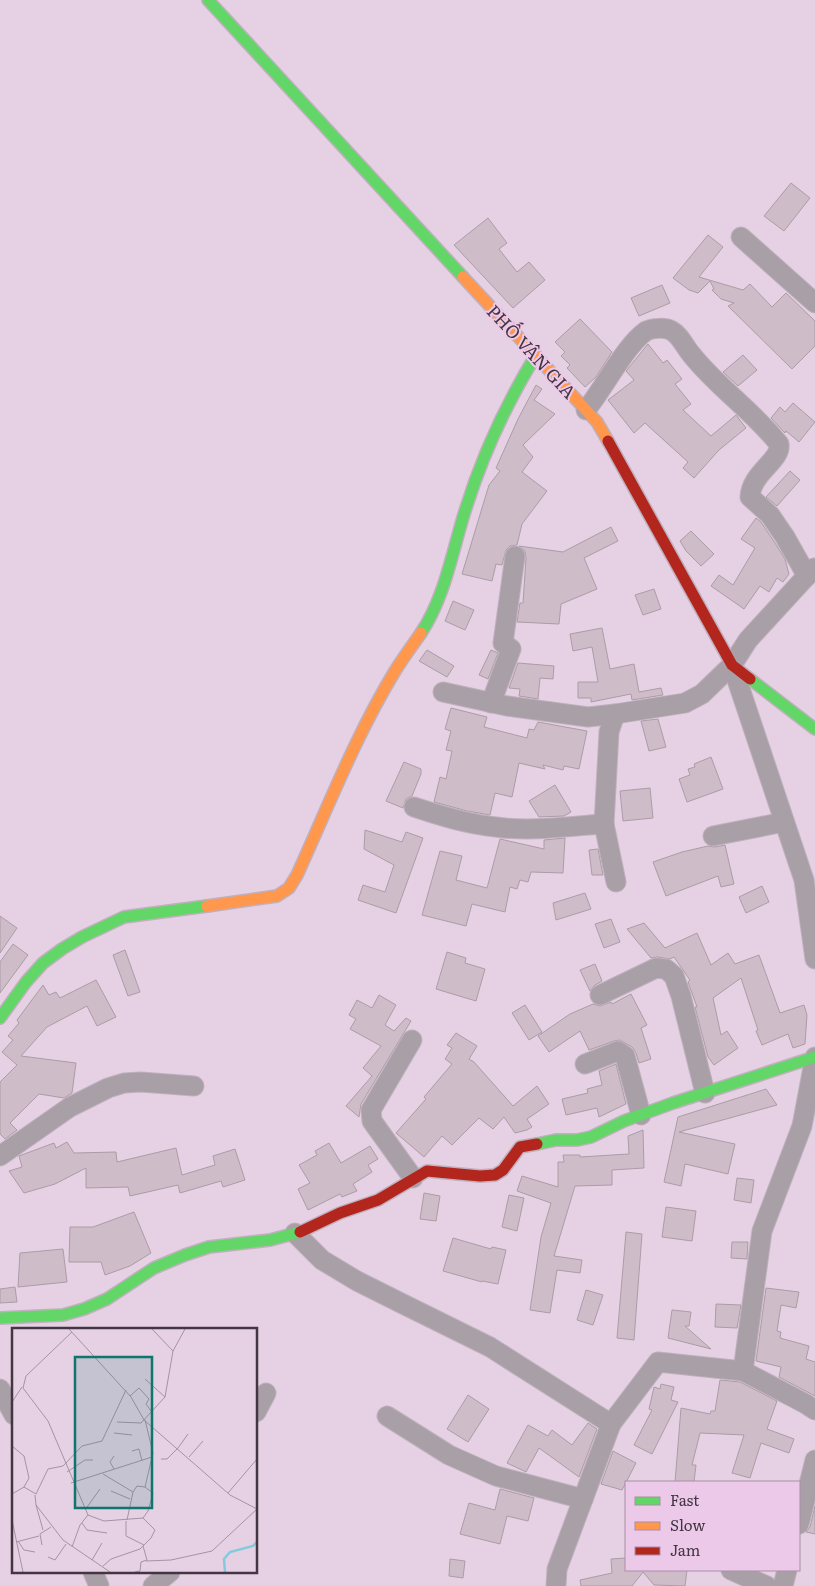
<svg xmlns="http://www.w3.org/2000/svg" width="815" height="1586" font-family="Literata,serif">
<style>
.building{fill:#cebcc8;stroke:#ac9ca7}
.lines{fill:none;stroke-linecap:round;stroke-linejoin:round}
.street-casing{stroke:#c0b0be;stroke-width:21}
.fast-casing{stroke:#c0b0be;stroke-width:14}
.slow-casing{stroke:#c0b0be;stroke-width:14}
.jam-casing{stroke:#c0b0be;stroke-width:14}
.street{stroke:#a89fa7;stroke-width:19}
.fast{stroke:#63d668;stroke-width:11}
.slow{stroke:#ff974d;stroke-width:11}
.jam{stroke:#b3261e;stroke-width:11}
.labels{text-anchor:middle;dominant-baseline:central;stroke-width:4;stroke-linejoin:round;paint-order:stroke}
.street-label{font-size:18px;fill:#433542;stroke:#edc9e9}
.inset-river{fill:none;stroke:#82cbdd;stroke-width:2.5}
.inset-road{fill:none;stroke:#a493a3;stroke-width:1}
.view{fill:#0f766e;fill-opacity:0.15;stroke:#0f766e;stroke-width:2.5}
.inset-edge{fill:none;stroke:#433542;stroke-width:2.5}
</style>
<rect width="100%" height="100%" fill="#e5d1e3"/>
<g class="building">
<polygon points="791,183 810,198 784,231 764,216"/>
<polygon points="488,218 507,243 499,249 517,272 529,262 545,280 513,308 454,245"/>
<polygon points="708,235 723,247 699,277 743,290 750,284 772,307 786,293 815,321 815,346 792,369 728,306 734,303 721,299 712,290 714,289 710,281 698,293 689,290 673,278"/>
<polygon points="662,285 670,303 639,316 631,298"/>
<polygon points="580,319 612,352 596,377 585,387 567,368 570,365 561,356 565,352 555,342"/>
<polygon points="648,344 663,363 667,360 682,379 675,384 691,404 683,410 711,436 736,415 746,428 719,450 694,478 683,468 688,462 645,423 634,433 608,400 634,380 626,371"/>
<polygon points="743,355 757,370 738,386 723,372"/>
<polygon points="536,385 542,389 534,400 555,414 523,445 533,457 522,472 547,491 522,524 517,545 510,546 506,550 502,565 496,564 492,581 462,574 489,485 500,471 496,468 518,419"/>
<polygon points="793,403 815,422 799,442 786,431 785,433 771,418 780,407 785,412"/>
<polygon points="790,471 800,480 777,506 766,497"/>
<polygon points="756,518 761,522 775,543 785,559 789,574 783,582 777,578 769,592 760,586 744,609 711,586 719,575 733,585 755,548 741,539"/>
<polygon points="611,527 618,541 584,558 597,589 561,604 559,624 517,622 520,603 523,603 526,558 525,551 519,546 563,552"/>
<polygon points="691,531 714,554 701,566 686,551 680,541"/>
<polygon points="654,589 661,609 643,615 635,595"/>
<polygon points="453,601 474,610 465,630 445,621"/>
<polygon points="602,628 610,669 634,664 639,692 661,688 663,695 632,700 631,694 591,702 591,698 578,698 578,682 598,682 592,647 573,651 570,634"/>
<polygon points="427,650 454,666 447,677 419,661"/>
<polygon points="491,650 498,653 488,679 479,675"/>
<polygon points="518,663 554,666 553,679 540,678 538,699 519,696 520,689 509,688"/>
<polygon points="451,708 487,717 484,727 527,738 529,729 534,730 538,722 587,731 579,769 564,766 563,770 543,765 545,769 519,763 512,797 495,793 490,815 467,811 434,802 440,777 446,779 452,751 446,750 451,731 445,729"/>
<polygon points="658,719 666,747 649,751 641,721"/>
<polygon points="711,757 723,789 687,802 679,779 690,775 688,769 695,767 694,764"/>
<polygon points="404,762 421,769 421,774 412,796 406,799 403,808 386,801"/>
<polygon points="555,785 571,812 564,816 539,817 529,801"/>
<polygon points="650,788 653,818 623,821 620,791"/>
<polygon points="365,830 402,842 406,832 423,838 396,913 358,900 363,885 385,892 394,865 364,849"/>
<polygon points="565,838 563,873 531,872 528,882 520,880 517,889 510,887 505,912 472,904 466,926 422,915 440,851 462,856 456,880 487,888 500,839 544,849 544,840"/>
<polygon points="725,845 734,884 721,887 718,876 666,896 653,862 682,852 708,846 715,847"/>
<polygon points="598,849 603,875 592,875 589,850"/>
<polygon points="762,886 769,902 746,913 739,897"/>
<polygon points="585,893 591,909 556,920 553,903"/>
<polygon points="0,916 17,928 0,953"/>
<polygon points="611,919 620,942 604,948 595,924"/>
<polygon points="644,923 665,948 697,933 711,965 728,953 735,964 759,955 780,1013 804,1005 807,1015 805,1044 793,1048 788,1034 762,1045 756,1031 758,1030 741,978 713,998 721,1035 727,1031 738,1048 714,1065 708,1057 695,1007 697,1007 688,982 690,980 674,957 670,959 657,957 651,958 627,929"/>
<polygon points="13,944 28,955 0,993 0,962"/>
<polygon points="125,950 140,992 128,996 113,955"/>
<polygon points="447,952 466,958 465,963 485,969 476,1001 436,989"/>
<polygon points="595,964 602,981 595,985 590,991 580,970"/>
<polygon points="96,980 116,1017 97,1026 87,1006 47,1027 21,1056 76,1063 72,1093 64,1098 39,1094 10,1123 17,1130 5,1139 0,1134 0,1082 17,1065 2,1052 13,1040 8,1036 19,1023 17,1020 43,985 49,995 56,992 60,998"/>
<polygon points="631,994 647,1025 641,1028 651,1059 639,1063 636,1053 632,1047 620,1040 614,1041 589,1050 580,1031 549,1052 538,1036 570,1014 593,1004 600,1006 611,1002 612,1004"/>
<polygon points="379,995 396,1005 385,1025 394,1031 406,1018 411,1021 361,1104 359,1117 346,1106 372,1076 363,1068 381,1046 350,1029 356,1019 349,1015 357,1000 372,1008"/>
<polygon points="525,1005 542,1032 529,1040 512,1013"/>
<polygon points="456,1033 477,1046 469,1059 474,1062 513,1106 537,1086 549,1104 527,1119 532,1127 527,1130 515,1133 504,1117 493,1129 479,1118 452,1145 442,1136 424,1157 396,1133 426,1099 424,1097 452,1064 445,1059 452,1048 447,1045"/>
<polygon points="616,1064 626,1104 599,1117 597,1108 566,1115 562,1099 588,1093 587,1089 602,1085 599,1071"/>
<polygon points="766,1089 777,1105 679,1132 735,1144 728,1174 685,1164 681,1186 664,1182 678,1117"/>
<polygon points="643,1130 644,1168 612,1170 612,1185 575,1186 554,1256 582,1260 580,1273 557,1270 550,1313 530,1310 541,1237 551,1203 517,1191 522,1176 558,1187 558,1162 564,1162 563,1155 580,1155 580,1157 629,1154 628,1136"/>
<polygon points="67,1142 74,1153 116,1152 117,1162 176,1148 182,1175 215,1165 213,1156 235,1149 245,1180 223,1187 221,1181 180,1193 178,1185 130,1196 128,1187 86,1188 86,1168 55,1184 24,1193 9,1171 22,1167 19,1156 54,1143 56,1148"/>
<polygon points="329,1143 341,1163 370,1146 378,1159 368,1165 372,1172 353,1184 357,1191 342,1197 340,1194 308,1210 298,1189 310,1183 299,1165 317,1155 315,1151"/>
<polygon points="737,1178 754,1180 751,1203 734,1200"/>
<polygon points="424,1193 440,1196 436,1221 420,1219"/>
<polygon points="509,1195 524,1198 517,1231 502,1227"/>
<polygon points="666,1207 696,1211 692,1241 662,1237"/>
<polygon points="134,1212 151,1253 130,1266 105,1275 101,1262 69,1262 70,1227 93,1227"/>
<polygon points="626,1232 642,1234 634,1340 617,1338"/>
<polygon points="453,1238 491,1249 492,1247 506,1250 498,1284 482,1281 482,1282 443,1271"/>
<polygon points="732,1242 748,1242 747,1259 731,1258"/>
<polygon points="63,1249 67,1282 18,1287 20,1253"/>
<polygon points="15,1287 17,1302 0,1303 0,1289"/>
<polygon points="766,1288 799,1292 796,1308 781,1305 777,1331 781,1332 780,1338 809,1346 806,1359 815,1362 815,1396 779,1377 781,1367 756,1361"/>
<polygon points="586,1290 603,1295 593,1325 577,1320"/>
<polygon points="716,1304 741,1305 737,1328 715,1327"/>
<polygon points="672,1310 691,1312 689,1326 685,1326 711,1349 668,1338"/>
<polygon points="720,1380 740,1382 777,1401 767,1429 794,1439 789,1453 761,1443 750,1478 732,1473 744,1435 700,1433 692,1465 696,1465 694,1482 675,1482 681,1408 710,1414 711,1411 715,1411"/>
<polygon points="661,1384 674,1387 671,1400 678,1402 652,1454 634,1445 652,1410 649,1409 654,1387 660,1389"/>
<polygon points="468,1395 489,1409 468,1442 447,1429"/>
<polygon points="588,1423 597,1429 579,1477 539,1448 526,1472 507,1463 528,1425 548,1436 552,1430 572,1445"/>
<polygon points="613,1451 636,1463 622,1490 601,1484"/>
<polygon points="500,1489 534,1498 528,1521 507,1516 500,1544 460,1534 469,1503 495,1510"/>
<polygon points="815,1506 815,1534 806,1532 810,1527"/>
<polygon points="626,1558 626,1570 687,1570 685,1586 654,1585 643,1572 632,1586 581,1586 580,1580 612,1573 611,1559"/>
<polygon points="450,1559 465,1561 463,1578 449,1576"/>
</g>
<g class="lines">
<g class="street-casing">
<g id="street">
<polyline points="741,237 815,303"/>
<path d="M586,410C604,388 625,346 646,331C652,328 666,327 672,331C680,335 685,347 691,354C717,387 753,411 779,444C782,460 751,473 750,497L770,515L785,537L807,576"/>
<polyline points="732,665 804,880 815,959"/>
<polyline points="443,692 507,706 588,717 615,714 685,703 702,694 732,665 748,640 814,568"/>
<polyline points="491,703 511,649 503,643 515,556"/>
<polyline points="615,714 609,732 604,824 616,882"/>
<path d="M414,807C441,816 467,824 496,827C532,832 569,826 604,824"/>
<polyline points="713,836 784,822"/>
<polyline points="600,995 656,968 666,969 674,976 681,996 705,1093"/>
<polyline points="412,1040 371,1110 372,1121 413,1178"/>
<polyline points="585,1064 618,1051 625,1056 641,1115"/>
<polyline points="0,1156 70,1107 108,1088 124,1083 141,1082 194,1086"/>
<polyline points="295,1233 322,1260 357,1281 401,1303 490,1347 611,1424"/>
<polyline points="743,1371 806,1404 815,1410"/>
<polyline points="0,1389 14,1415"/>
<polyline points="256,1412 266,1393"/>
<polyline points="387,1416 449,1455 496,1476 583,1499"/>
<polyline points="799,1524 815,1460"/>
<polyline points="731,1570 767,1586"/>
<polyline points="93,1572 99,1586"/>
<polyline points="153,1586 170,1572"/>
<polyline points="556,1586 557,1569 611,1424 658,1362 743,1371 762,1231 802,1126 815,1057"/>
<polyline points="783,1586 787,1570"/>
</g>
</g>
<g class="fast-casing">
<g id="fast">
<polyline points="208,0 463,277"/>
<path d="M421,633C445,597 452,552 465,511C482,456 506,404 536,355"/>
<polyline points="750,679 815,729"/>
<polyline points="0,1018 26,982 43,963 62,949 82,937 124,917 207,906"/>
<polyline points="537,1144 556,1140 577,1140 591,1137 624,1121 673,1103 815,1057"/>
<polyline points="0,1318 63,1315 84,1309 107,1299 154,1268 185,1255 209,1247 270,1240 300,1232"/>
</g>
</g>
<g class="slow-casing">
<g id="slow">
<polyline points="463,277 597,422 608,441"/>
<path d="M207,906L277,896L289,888L297,875C328,807 356,735 395,671C403,658 412,646 421,633"/>
</g>
</g>
<g class="jam-casing">
<g id="jam">
<polyline points="608,441 732,665 750,679"/>
<polyline points="300,1232 340,1213 378,1200 427,1171 480,1176 495,1175 503,1170 520,1147 537,1144"/>
</g>
</g>
<use href="#street" class="street"/>
<use href="#fast" class="fast"/>
<use href="#slow" class="slow"/>
<use href="#jam" class="jam"/>
</g>
<g class="labels">
<g class="street-label">
<text transform="translate(532 351) rotate(47)">PHỐ VÂN GIA</text>
</g>
</g>
<g transform="translate(12 1328)">
<rect width="245" height="245" fill="#e5d1e3"/>
<path class="inset-river" d="M213,244L212,231L218,224L241,218L245,214"/>
<path class="inset-road" d="M57,1L119,69L132,92L218,167L245,181M140,1L161,23M60,4L14,48L11,60L36,93L76,187L92,193L131,190L136,183L141,165L133,159M133,51L153,69M118,68L127,60L137,71L134,76L139,83M0,74L10,59M105,94L129,95L153,69L161,23L173,1M102,105L120,107M0,118L12,128L17,150L12,159L0,166M166,120L176,106M120,123L127,121L130,133M102,128L98,134L102,141M177,129L191,113M149,131H155L166,120M55,144L73,132H81M91,146L121,164M59,155L140,129M12,159L24,166L36,141L51,138L70,118L90,113L114,62M99,163L118,171M216,165L245,131M23,167L24,177L51,212L98,244M24,177L31,202M73,182L88,161M0,192L11,244M115,192L121,164L125,158L133,159L141,125L133,92M114,193V208L132,217M70,195L75,202L95,205M6,213L12,222L23,224M4,214L27,208M30,217L28,206L39,199M60,219L68,197L76,187M36,229L43,232L54,216M80,232L90,215M134,233L159,232L200,223L245,181M91,238L99,231L128,221L139,210L143,202L131,190M123,244L128,243L129,234L135,232L131,218"/>
<path class="view" d="M63,29H140V180H63Z"/>
<rect width="245" height="245" class="inset-edge"/>
</g>
<rect x="625" y="1481" width="175" height="90" fill="#edc9e9" stroke="#a98ea6"/>
<rect x="635" y="1497" width="25" height="8" fill="#63d668" stroke="#a98ea6"/>
<text x="670" y="1506" font-size="15" fill="#433542">Fast</text>
<rect x="635" y="1522" width="25" height="8" fill="#ff974d" stroke="#a98ea6"/>
<text x="670" y="1531" font-size="15" fill="#433542">Slow</text>
<rect x="635" y="1547" width="25" height="8" fill="#b3261e" stroke="#a98ea6"/>
<text x="670" y="1556" font-size="15" fill="#433542">Jam</text>
</svg>
